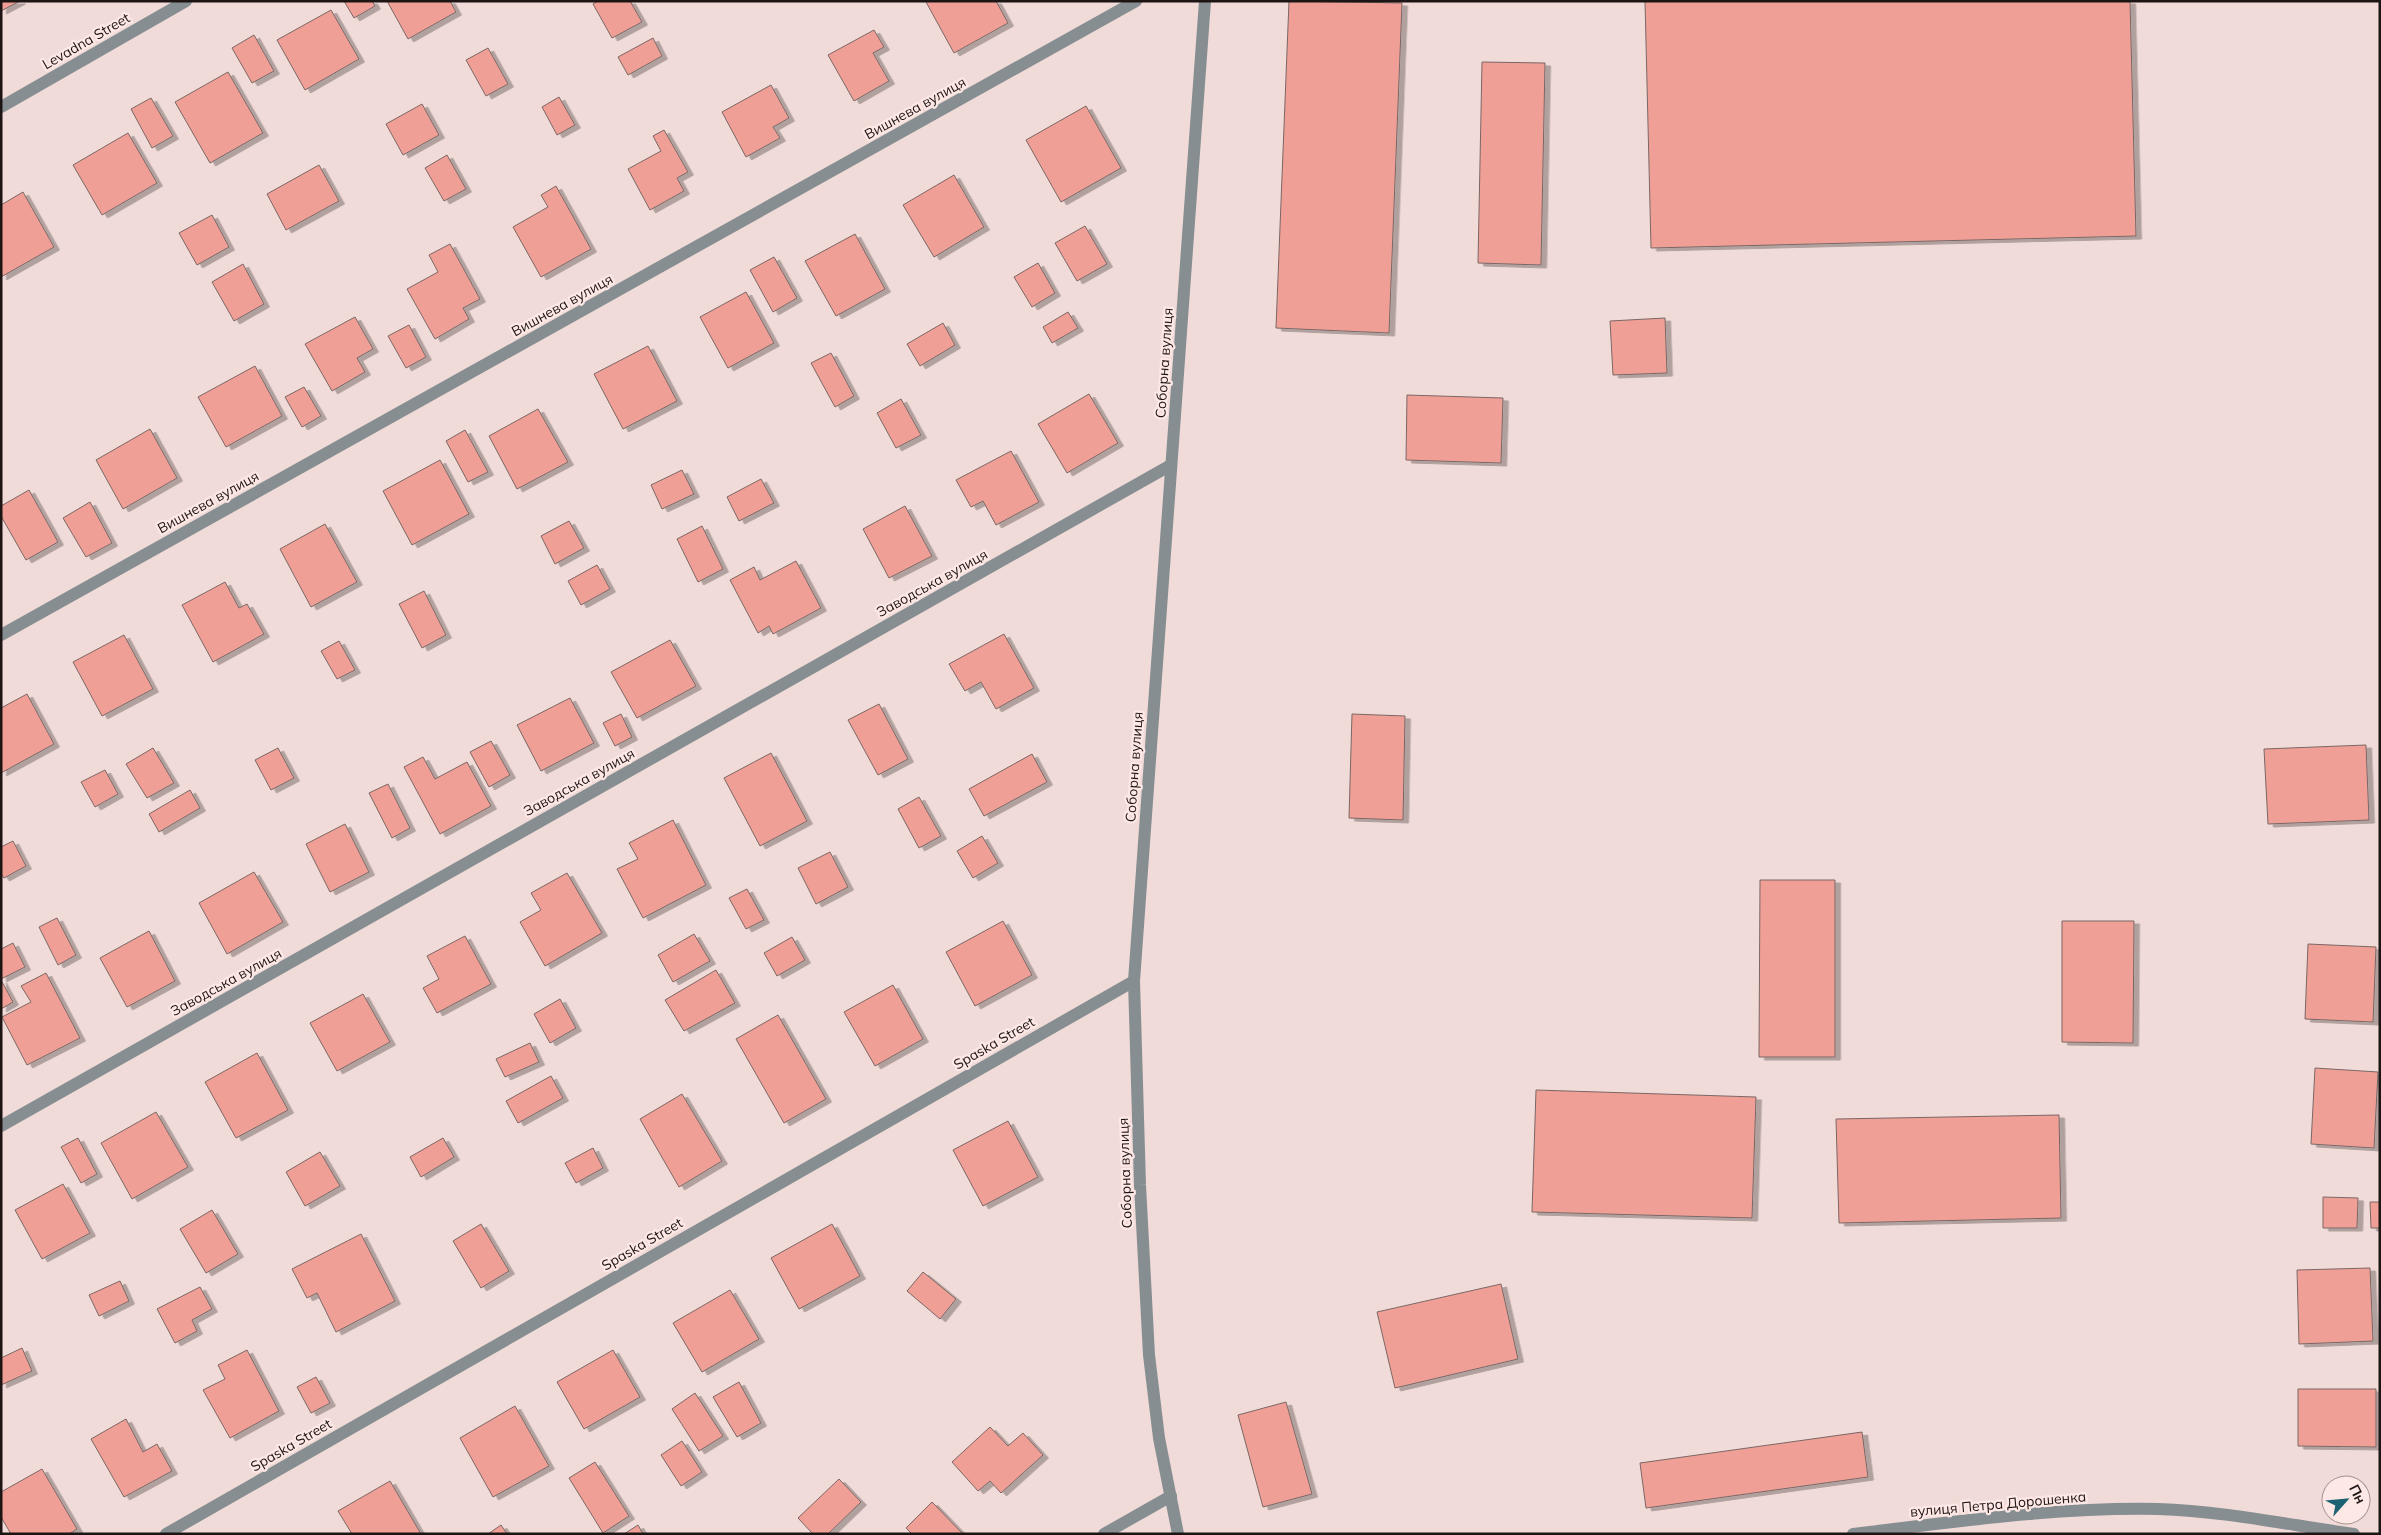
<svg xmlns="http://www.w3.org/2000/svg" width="2381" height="1535" font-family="Mulish,sans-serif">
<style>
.building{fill:#f09f96;stroke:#7a6765;filter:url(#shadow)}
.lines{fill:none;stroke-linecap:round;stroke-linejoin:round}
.minor{stroke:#868e91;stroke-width:12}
.labels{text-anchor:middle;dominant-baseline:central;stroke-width:4.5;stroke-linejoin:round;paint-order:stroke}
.street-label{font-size:14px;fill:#1d1514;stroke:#fee8e5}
</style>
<defs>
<filter id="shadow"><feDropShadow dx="5.5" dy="3" stdDeviation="0" flood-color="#0004"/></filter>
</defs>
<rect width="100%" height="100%" fill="#f0dbd8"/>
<g class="building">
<polygon points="1,1 20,1 1,11"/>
<polygon points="344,1 372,1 375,6 354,18"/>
<polygon points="387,1 450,1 456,12 408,39"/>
<polygon points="598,1 630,1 642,22 612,38 593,4"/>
<polygon points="928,1 996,1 1008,23 954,53 926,2"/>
<polygon points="1289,1 1402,3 1389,333 1276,328"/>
<polygon points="1645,1 2130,1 2136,236 1651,248"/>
<polygon points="331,10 359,59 305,90 277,40"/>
<polygon points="874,30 884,47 873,53 889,81 854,101 828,55"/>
<polygon points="254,35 274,71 252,83 232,48"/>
<polygon points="653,38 662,56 628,75 618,57"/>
<polygon points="488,48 508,84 486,96 466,60"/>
<polygon points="1482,62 1545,63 1541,265 1478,263"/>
<polygon points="228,72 263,133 210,163 175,102"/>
<polygon points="771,85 789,118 773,127 780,138 746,157 722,112"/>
<polygon points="559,97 575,125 557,135 542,107"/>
<polygon points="151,98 173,136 152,148 131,109"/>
<polygon points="422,104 439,135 403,155 386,124"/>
<polygon points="1086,106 1121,168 1061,202 1026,140"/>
<polygon points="664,130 688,172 677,178 684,191 650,210 628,169 661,151 653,136"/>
<polygon points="128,133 157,183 102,215 73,165"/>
<polygon points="447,155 466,189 444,201 425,168"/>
<polygon points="319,165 339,201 286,230 267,194"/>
<polygon points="954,175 984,227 934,257 903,205"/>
<polygon points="556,186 591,249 541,277 513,227 548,207 541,195"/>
<polygon points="23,192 54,247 1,277 1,205"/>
<polygon points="212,215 229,247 197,265 179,233"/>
<polygon points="1085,226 1107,264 1077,281 1055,243"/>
<polygon points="855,234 885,289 836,316 805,261"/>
<polygon points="450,244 480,299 463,308 469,319 435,339 407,289 438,272 429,255"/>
<polygon points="774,257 797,298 773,312 750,270"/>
<polygon points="1038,263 1055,293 1032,307 1014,277"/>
<polygon points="243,264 264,304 234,321 212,282"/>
<polygon points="746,292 774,343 728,368 700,317"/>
<polygon points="1068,312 1078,328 1052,343 1043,327"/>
<polygon points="355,317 373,349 357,358 365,372 332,391 305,344"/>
<polygon points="1665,318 1667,373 1613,375 1610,321"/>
<polygon points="943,323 955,345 920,366 907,344"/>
<polygon points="409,325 426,357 406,368 388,336"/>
<polygon points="648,346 677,401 623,429 594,374"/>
<polygon points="831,353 854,396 835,407 811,363"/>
<polygon points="255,366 282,416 226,447 198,397"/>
<polygon points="304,387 321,416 302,427 285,397"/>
<polygon points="1089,394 1118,443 1067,473 1038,424"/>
<polygon points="1407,395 1503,398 1501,463 1406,460"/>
<polygon points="901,399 921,435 896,448 877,413"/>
<polygon points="538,409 568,462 517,489 489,436"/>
<polygon points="150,429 177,478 123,509 96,460"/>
<polygon points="465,430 488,472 468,482 446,441"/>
<polygon points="1011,451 1039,502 996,525 983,501 971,507 956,480"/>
<polygon points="440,460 469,514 412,545 383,491"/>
<polygon points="682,470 694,494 662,509 651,485"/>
<polygon points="761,479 774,503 739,521 727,497"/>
<polygon points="29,490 58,542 26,560 1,516 1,506"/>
<polygon points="90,502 112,543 86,557 63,518"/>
<polygon points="905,506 932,556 889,578 863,529"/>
<polygon points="569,521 584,548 555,564 541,536"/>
<polygon points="325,524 357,582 311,607 280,549"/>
<polygon points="702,526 723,569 698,582 677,539"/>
<polygon points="796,561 821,608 773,634 769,626 758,633 730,580 754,567 760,580"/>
<polygon points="597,565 610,589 581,605 568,581"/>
<polygon points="225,582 239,608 247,604 264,634 213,662 182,605"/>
<polygon points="424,591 446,635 422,648 399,604"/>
<polygon points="1004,634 1034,688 996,709 981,682 965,691 949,664"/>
<polygon points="124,635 153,689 102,716 73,662"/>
<polygon points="670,640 696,686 637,718 611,672"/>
<polygon points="339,641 355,670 337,679 321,651"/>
<polygon points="27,694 54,744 1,773 1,708"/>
<polygon points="570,698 594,743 541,771 517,725"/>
<polygon points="879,704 908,759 878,775 848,720"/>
<polygon points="621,714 632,737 615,746 603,723"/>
<polygon points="1352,714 1405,716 1403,820 1349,818"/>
<polygon points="491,741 510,775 489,787 470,752"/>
<polygon points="2366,745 2369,820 2268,824 2264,749"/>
<polygon points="153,748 174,783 147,798 126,764"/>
<polygon points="278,748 294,778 271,790 255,760"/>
<polygon points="771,753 807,821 760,846 724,778"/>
<polygon points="1032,754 1047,782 984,816 969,789"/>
<polygon points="423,757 435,779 467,762 491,806 440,834 404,767"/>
<polygon points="105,770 118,794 95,807 81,782"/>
<polygon points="388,784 410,828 392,838 369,793"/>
<polygon points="190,790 200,808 159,832 149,814"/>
<polygon points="919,797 941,836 919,848 898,809"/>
<polygon points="673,820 706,885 643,918 617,869 638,859 629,843"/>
<polygon points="345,824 369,872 330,892 306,844"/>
<polygon points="982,836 998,863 973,878 957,851"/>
<polygon points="13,841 26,866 4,878 1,874 1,847"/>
<polygon points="830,852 848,887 816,904 798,868"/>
<polygon points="254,872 283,922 227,954 199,903"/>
<polygon points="567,873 602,933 545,966 520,922 541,910 531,893"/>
<polygon points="1760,880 1835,880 1835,1057 1759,1057"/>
<polygon points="747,889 764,920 746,929 729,898"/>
<polygon points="57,918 76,955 58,965 39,927"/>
<polygon points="1003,921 1032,975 975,1006 946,952"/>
<polygon points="2062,921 2134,921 2133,1043 2062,1042"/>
<polygon points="149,931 175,981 127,1007 100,958"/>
<polygon points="694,934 710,961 673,982 658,955"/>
<polygon points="465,936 491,984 437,1013 423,988 439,979 427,956"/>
<polygon points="792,937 805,960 777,976 764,953"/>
<polygon points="13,943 25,967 1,979 1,949"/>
<polygon points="2308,944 2376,947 2373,1022 2305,1019"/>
<polygon points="716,970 735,1003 684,1031 665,1000"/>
<polygon points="46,973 80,1038 27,1065 2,1017 31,1002 21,986"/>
<polygon points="1,980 13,1002 1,1009"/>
<polygon points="893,985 923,1039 875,1066 844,1012"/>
<polygon points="363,994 390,1042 337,1071 310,1023"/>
<polygon points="560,999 576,1028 550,1043 534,1014"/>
<polygon points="778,1015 826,1099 784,1123 736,1039"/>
<polygon points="530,1043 539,1062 505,1077 496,1059"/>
<polygon points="257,1053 288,1110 236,1138 205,1082"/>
<polygon points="2315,1068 2378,1072 2374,1148 2311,1144"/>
<polygon points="551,1076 563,1098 518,1123 506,1101"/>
<polygon points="1536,1090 1756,1097 1752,1218 1532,1212"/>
<polygon points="682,1094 722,1161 679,1187 640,1119"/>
<polygon points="156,1112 188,1167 132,1199 101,1143"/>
<polygon points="2059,1115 2061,1218 1839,1223 1836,1119"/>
<polygon points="1008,1121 1038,1177 983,1206 953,1150"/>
<polygon points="78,1138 97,1174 81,1183 61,1147"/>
<polygon points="443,1138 454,1157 421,1177 410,1157"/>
<polygon points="593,1148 603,1168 576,1183 565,1163"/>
<polygon points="320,1152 340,1186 305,1206 286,1172"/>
<polygon points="63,1184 90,1233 42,1259 15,1210"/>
<polygon points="2323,1197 2358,1198 2357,1228 2323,1228"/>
<polygon points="2370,1202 2380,1202 2380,1228 2371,1228"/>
<polygon points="212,1210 238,1254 206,1273 180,1229"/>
<polygon points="481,1224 509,1271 481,1288 453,1241"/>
<polygon points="832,1224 860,1276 799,1309 771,1258"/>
<polygon points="361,1234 395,1301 336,1332 317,1293 307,1298 292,1269"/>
<polygon points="2370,1268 2373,1341 2299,1344 2297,1270"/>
<polygon points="923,1272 956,1299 940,1319 907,1291"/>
<polygon points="120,1281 129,1301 99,1316 89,1295"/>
<polygon points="1501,1284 1518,1359 1395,1388 1377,1312"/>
<polygon points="200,1287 212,1309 192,1320 197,1331 175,1343 157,1309"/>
<polygon points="730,1290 759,1339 702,1372 673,1323"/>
<polygon points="22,1348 32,1371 1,1385 1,1358"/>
<polygon points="247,1350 279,1411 230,1438 203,1390 225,1379 218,1365"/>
<polygon points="613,1350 640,1397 584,1429 557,1382"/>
<polygon points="316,1377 330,1403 311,1413 297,1387"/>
<polygon points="739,1382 761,1423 737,1437 713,1397"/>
<polygon points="2298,1389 2376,1389 2376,1447 2298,1446"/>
<polygon points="695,1393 723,1436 699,1451 672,1409"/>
<polygon points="1286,1402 1312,1494 1263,1507 1238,1415"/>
<polygon points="515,1406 549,1466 493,1497 460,1438"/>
<polygon points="126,1419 143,1452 157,1444 172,1471 124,1497 91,1439"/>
<polygon points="990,1427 1008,1446 1023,1433 1043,1455 1001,1493 990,1481 978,1491 952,1462"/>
<polygon points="1862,1432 1868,1477 1646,1508 1640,1463"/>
<polygon points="682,1441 702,1472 681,1486 661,1455"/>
<polygon points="595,1462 629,1516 603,1533 569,1478"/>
<polygon points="42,1469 77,1529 69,1534 11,1534 1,1517 1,1492"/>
<polygon points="839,1479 861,1502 828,1534 813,1534 798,1518"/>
<polygon points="390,1481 421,1534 352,1534 338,1511"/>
<polygon points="932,1502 963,1534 912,1534 906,1528"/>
<polygon points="501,1525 507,1534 488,1534"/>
<polygon points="638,1525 643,1534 624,1534"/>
</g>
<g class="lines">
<g class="minor">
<polyline points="1,107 186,1"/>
<polyline points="1,635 1136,1"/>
<polyline points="1,1126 1171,465"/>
<polyline points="166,1534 1134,981"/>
<polyline points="1104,1534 1171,1496"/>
<polyline points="1178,1534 1159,1438 1149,1355 1140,1185 1134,981 1205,1"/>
<path d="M1853,1534C1955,1522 2056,1507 2158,1509C2224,1511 2289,1525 2354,1534"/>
</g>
</g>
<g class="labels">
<g class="street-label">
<text transform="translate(86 41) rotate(-30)">Levadna Street</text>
<text transform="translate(915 108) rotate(-29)">Вишнева вулиця</text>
<text transform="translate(562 305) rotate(-29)">Вишнева вулиця</text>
<text transform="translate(1164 363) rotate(-86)">Соборна вулиця</text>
<text transform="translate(208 502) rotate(-29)">Вишнева вулиця</text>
<text transform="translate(932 583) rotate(-29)">Заводська вулиця</text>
<text transform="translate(1134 767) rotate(-86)">Соборна вулиця</text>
<text transform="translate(579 782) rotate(-29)">Заводська вулиця</text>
<text transform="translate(226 982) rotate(-29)">Заводська вулиця</text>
<text transform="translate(994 1043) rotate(-30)">Spaska Street</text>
<text transform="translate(1125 1173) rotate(-92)">Соборна вулиця</text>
<text transform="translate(642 1244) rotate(-30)">Spaska Street</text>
<text transform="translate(291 1445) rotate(-30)">Spaska Street</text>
<text transform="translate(1998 1504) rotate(-5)">вулиця Петра Дорошенка</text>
</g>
</g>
<rect width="2381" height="1535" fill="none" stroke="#1d1514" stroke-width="5"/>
<g transform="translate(2346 1500) rotate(63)"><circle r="24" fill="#fee8e5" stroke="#a49491"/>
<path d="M0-4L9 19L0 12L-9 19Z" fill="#1c6273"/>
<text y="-8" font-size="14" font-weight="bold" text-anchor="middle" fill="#1d1514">Пн</text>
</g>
</svg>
